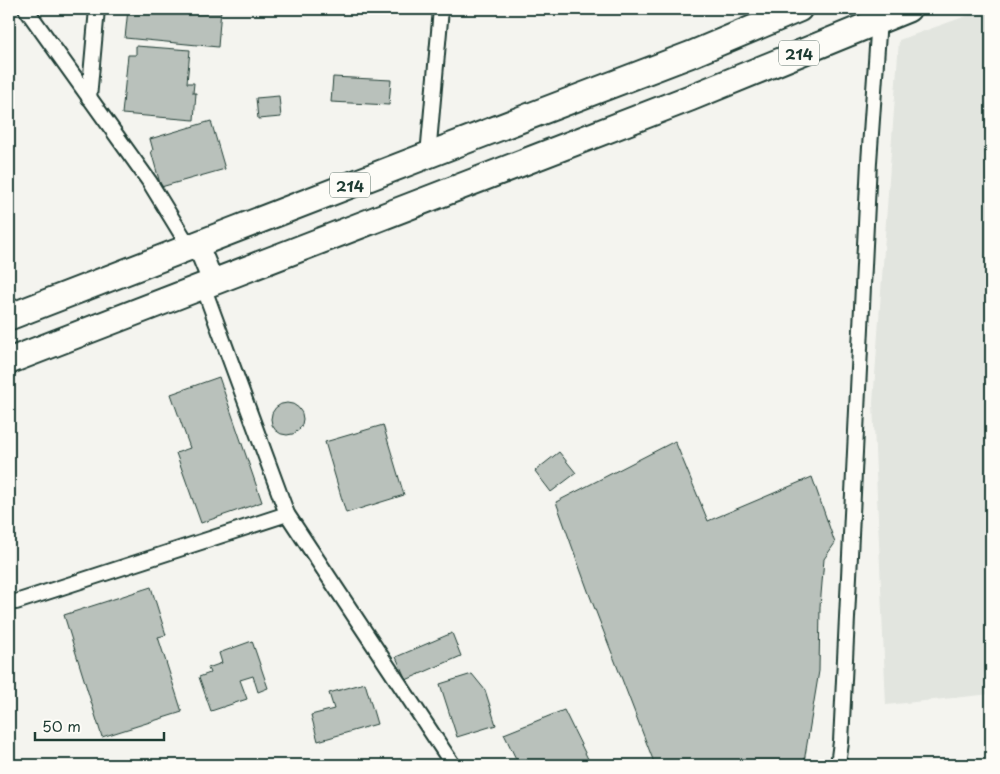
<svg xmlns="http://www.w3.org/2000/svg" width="1000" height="774" font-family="'Playpen Sans',sans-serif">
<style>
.built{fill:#e2e5df}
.building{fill:#b9c1bb;stroke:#1f3d34}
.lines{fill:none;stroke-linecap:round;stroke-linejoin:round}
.street-casing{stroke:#1f3d34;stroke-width:18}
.secondary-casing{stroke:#1f3d34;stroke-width:24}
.highway-casing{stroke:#1f3d34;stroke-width:29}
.street{stroke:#fdfcf7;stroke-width:14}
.secondary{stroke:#fdfcf7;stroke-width:20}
.highway{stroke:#fdfcf7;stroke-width:25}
.labels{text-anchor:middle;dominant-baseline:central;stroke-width:4;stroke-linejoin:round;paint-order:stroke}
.shield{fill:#fdfcf7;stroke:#62766e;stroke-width:1}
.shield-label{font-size:15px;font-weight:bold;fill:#1f3d34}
</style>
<rect width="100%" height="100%" fill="#f4f4ef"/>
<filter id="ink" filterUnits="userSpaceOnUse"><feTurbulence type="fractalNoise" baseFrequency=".02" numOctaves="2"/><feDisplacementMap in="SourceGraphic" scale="10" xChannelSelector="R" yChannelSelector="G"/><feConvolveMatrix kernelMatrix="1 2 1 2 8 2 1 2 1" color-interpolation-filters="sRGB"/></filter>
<g filter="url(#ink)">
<polygon class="built" points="986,9 991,9 991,694 886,705 873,403 899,40"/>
<g class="building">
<polygon points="128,9 221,9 218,47 125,38"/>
<polygon points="136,46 190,50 187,83 194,83 193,93 196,93 194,120 122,114 128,55 136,55"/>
<polygon points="333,77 391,80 389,105 331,102"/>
<polygon points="279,96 281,117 258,119 256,98"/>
<polygon points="211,121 225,169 161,187 151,151 153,150 150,139"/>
<polygon points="219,377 262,502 201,523 176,453 190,448 171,394"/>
<circle cx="287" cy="419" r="16"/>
<polygon points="383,425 404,495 346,513 325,442"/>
<polygon points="675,441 708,521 812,477 835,543 824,559 820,607 819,671 804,762 798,765 655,765 588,591 556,502"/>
<polygon points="559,452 576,473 551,492 535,471"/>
<polygon points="151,587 166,635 158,637 182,712 102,737 64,615"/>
<polygon points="452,633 461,656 406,680 396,657"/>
<polygon points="252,641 268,688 258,692 253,676 240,680 247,699 211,711 199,677 210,673 208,668 222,663 219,653"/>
<polygon points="472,674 485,690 496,725 457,737 440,684"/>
<polygon points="365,683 377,724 318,741 311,715 334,709 329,693"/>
<polygon points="564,710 591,765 519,765 504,734"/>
</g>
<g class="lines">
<g class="street-casing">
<g id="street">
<polyline points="26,9 149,181 190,248"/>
<polyline points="89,98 97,9"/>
<polyline points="428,155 441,9"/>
<polyline points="203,286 287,514 453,765"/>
<polyline points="16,602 287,514"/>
<polyline points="838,765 841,742 869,162 879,19 875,9"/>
</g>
</g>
<g class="secondary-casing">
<polyline id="secondary" points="198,245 213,282"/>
</g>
<g class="highway-casing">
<g id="highway">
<polyline points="9,317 428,155 692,54 799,9"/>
<polyline points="9,361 690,98 908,9"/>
</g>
</g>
<use href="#street" class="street"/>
<use href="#secondary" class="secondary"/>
<use href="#highway" class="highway"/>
</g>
</g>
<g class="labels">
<g class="shield">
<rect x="779" y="40.5" width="40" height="25" rx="4"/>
<rect x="330" y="172.5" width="40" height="25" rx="4"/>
</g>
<g class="shield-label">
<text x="799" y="53">214</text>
<text x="350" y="185">214</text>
</g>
</g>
<rect width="1000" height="774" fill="none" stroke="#fdfcf7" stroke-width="30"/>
<rect x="15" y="15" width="970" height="744" fill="none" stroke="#1f3d34" stroke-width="2" filter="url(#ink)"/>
<path d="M35 732v8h129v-8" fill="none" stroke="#1f3d34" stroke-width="2.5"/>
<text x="42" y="732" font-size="15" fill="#1f3d34" stroke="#fdfcf7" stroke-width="4" paint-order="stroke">50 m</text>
</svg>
